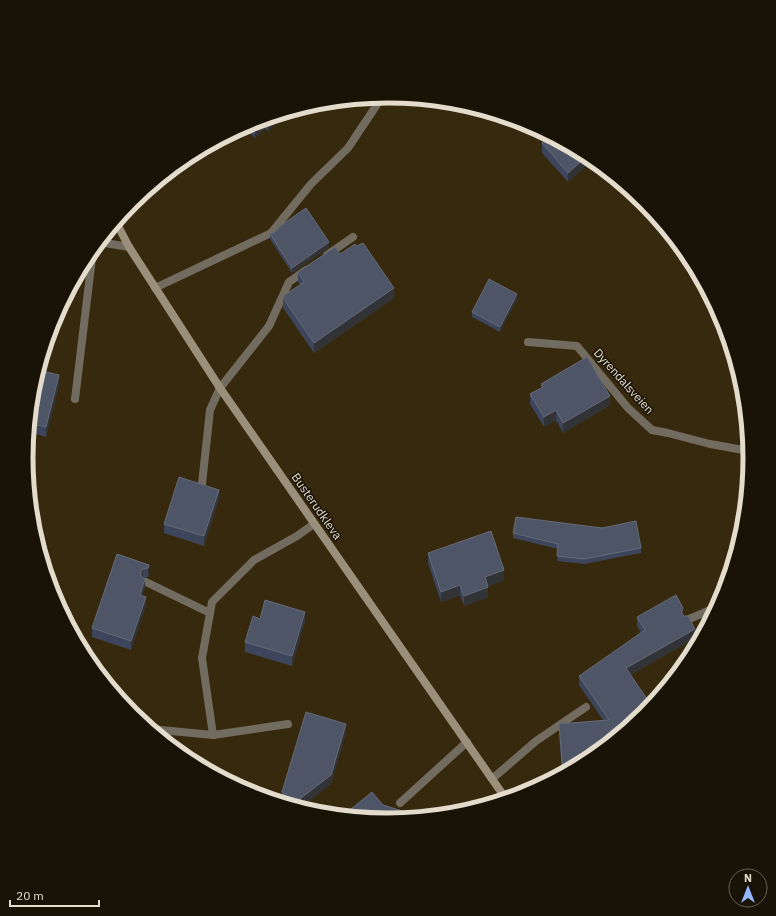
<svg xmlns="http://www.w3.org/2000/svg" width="776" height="916" font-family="'IBM Plex Sans',sans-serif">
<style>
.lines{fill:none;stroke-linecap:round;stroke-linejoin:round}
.lane{stroke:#726b5f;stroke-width:8}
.secondary{stroke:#9a8f7b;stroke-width:8}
.wall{fill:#3c455b}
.shaded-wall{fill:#323337}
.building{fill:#4e5567;stroke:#656a77}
.labels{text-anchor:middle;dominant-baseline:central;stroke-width:3;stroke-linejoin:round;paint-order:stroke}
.street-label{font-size:12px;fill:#e3dbcb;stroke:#191307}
.rim{fill:none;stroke:#e3dbcb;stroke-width:5}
</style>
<rect width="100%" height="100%" fill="#37290d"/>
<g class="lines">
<g class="lane">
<polyline points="99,242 129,247"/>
<polyline points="327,255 353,237"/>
<polyline points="155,288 271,233 311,184 348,148 380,100 381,97"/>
<polyline points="528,342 577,346 628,408 652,430 668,433 710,444 749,451"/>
<polyline points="75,399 93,250"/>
<polyline points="202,484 210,410 220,388 269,326 289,282 306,270"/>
<polyline points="146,582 210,613"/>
<polyline points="687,620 717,607"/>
<polyline points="288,724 213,735 202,658 212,602 254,560 297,536 314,524"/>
<polyline points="150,729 213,735"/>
<polyline points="492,779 536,741 586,707"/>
<polyline points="400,803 467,742"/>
</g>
<polyline class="secondary" points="116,222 129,247 220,388 506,799"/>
</g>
<g class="wall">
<polygon points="287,112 268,131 265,129 255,138 244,127 250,123"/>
<polygon points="549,136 589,157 568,182 542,153 542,143 549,137"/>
<polygon points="270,234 329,247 292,273 270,239"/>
<polygon points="340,254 394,298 314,353 283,308 283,298 300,285 298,282 298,272"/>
<polygon points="517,299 500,332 472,317 472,312"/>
<polygon points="541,384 610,405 563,433 556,420 544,427 530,404 530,394 541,388"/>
<polygon points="59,385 46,437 29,432 33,387"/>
<polygon points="219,499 204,546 164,533 164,524"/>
<polygon points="513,533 641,548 641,553 584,564 557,561 558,549 513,538"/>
<polygon points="428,553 504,580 488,586 488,597 464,606 460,595 441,602 428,563"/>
<polygon points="117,554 149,565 149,573 148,577 143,578 145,587 142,596 146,605 131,650 92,637 92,628"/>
<polygon points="683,614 695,638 630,675 589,759 562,773 559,733 559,724 603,720 579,685 579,676 641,633 637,626 637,617"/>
<polygon points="260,619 305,622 292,666 245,652 245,642"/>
<polygon points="346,732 331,784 300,808 284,803 282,801 282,792"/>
<polygon points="383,805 388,820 351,816 351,809"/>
</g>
<g class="shaded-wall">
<polygon points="287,112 268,131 268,122 273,117"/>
<polygon points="265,119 265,129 255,138 255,129"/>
<polygon points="587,156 593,160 568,182 568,173"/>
<polygon points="329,242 329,247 292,273 292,268"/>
<polygon points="394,288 394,298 314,353 314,343"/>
<polygon points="517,294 517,299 500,332 500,327"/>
<polygon points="59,375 59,385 46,437 46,427"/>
<polygon points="610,396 610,405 563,433 563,423"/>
<polygon points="556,410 556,420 544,427 544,417"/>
<polygon points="219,490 219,499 204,546 204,536"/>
<polygon points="149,565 149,573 148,577 148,568"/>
<polygon points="143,569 143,577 141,580 141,571"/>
<polygon points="504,570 504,580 485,587 485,577"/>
<polygon points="145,579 145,587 140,603 140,595"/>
<polygon points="460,585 460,595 441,602 441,592"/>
<polygon points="488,587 488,597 464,606 464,596"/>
<polygon points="146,597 146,605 131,650 131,641"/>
<polygon points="305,612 305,622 292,666 292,656"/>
<polygon points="695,629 695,638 626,677 626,668"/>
<polygon points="346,724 346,732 331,784 300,808 292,805"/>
</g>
<g class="building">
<polygon points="273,117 268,122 265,119 255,129 250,123"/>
<polygon points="550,136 587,156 568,173 542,143"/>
<polygon points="306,208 329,242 292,268 270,234 275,232 280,226"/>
<polygon points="363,243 394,288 314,343 283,298 285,295 304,282 298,272 335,247 340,254 355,244 357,246"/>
<polygon points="489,279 517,294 500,327 472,312"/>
<polygon points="587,357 610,396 563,423 556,410 544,417 530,394 543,387 541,384"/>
<polygon points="38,370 59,375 46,427 29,423 33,387"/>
<polygon points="179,477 219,490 204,536 164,524"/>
<polygon points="516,517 602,528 636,521 641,548 584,559 557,556 558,544 513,533"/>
<polygon points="491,531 504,570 485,577 488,587 464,596 460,585 441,592 428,553"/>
<polygon points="117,554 149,565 148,568 143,569 141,571 141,576 145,579 140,595 146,597 131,641 92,628"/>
<polygon points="676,595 683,608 682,611 682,614 684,616 688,616 695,629 626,668 651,705 644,714 589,759 563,773 559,724 609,720 579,676 645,630 637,617"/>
<polygon points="265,600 305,612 292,656 245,642 253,616 260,619"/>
<polygon points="704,630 702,635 700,632"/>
<polygon points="306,712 346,724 331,775 292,805 282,792"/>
<polygon points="372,792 383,805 422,817 388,820 358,817 351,809"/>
</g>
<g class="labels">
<g class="street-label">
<text transform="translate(624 381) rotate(48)">Dyrendalsveien</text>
<text transform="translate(317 506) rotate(55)">Busterudkleva</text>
</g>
</g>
<path d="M0 0H776V916H0ZM33 458a355 355 0 1 1 710 0a355 355 0 1 1-710 0Z" fill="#191307" fill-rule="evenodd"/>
<path class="rim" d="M33 458a355 355 0 1 1 710 0a355 355 0 1 1-710 0Z"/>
<g transform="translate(748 888)"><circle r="19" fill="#191307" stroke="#6a6355"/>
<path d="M0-3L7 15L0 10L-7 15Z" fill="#95b6fd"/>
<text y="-6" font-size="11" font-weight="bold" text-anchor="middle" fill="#e3dbcb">N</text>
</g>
<path d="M10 900v6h89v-6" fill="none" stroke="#e3dbcb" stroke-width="2"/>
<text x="16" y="900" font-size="12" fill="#e3dbcb" stroke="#191307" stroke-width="3" paint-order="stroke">20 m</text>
</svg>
